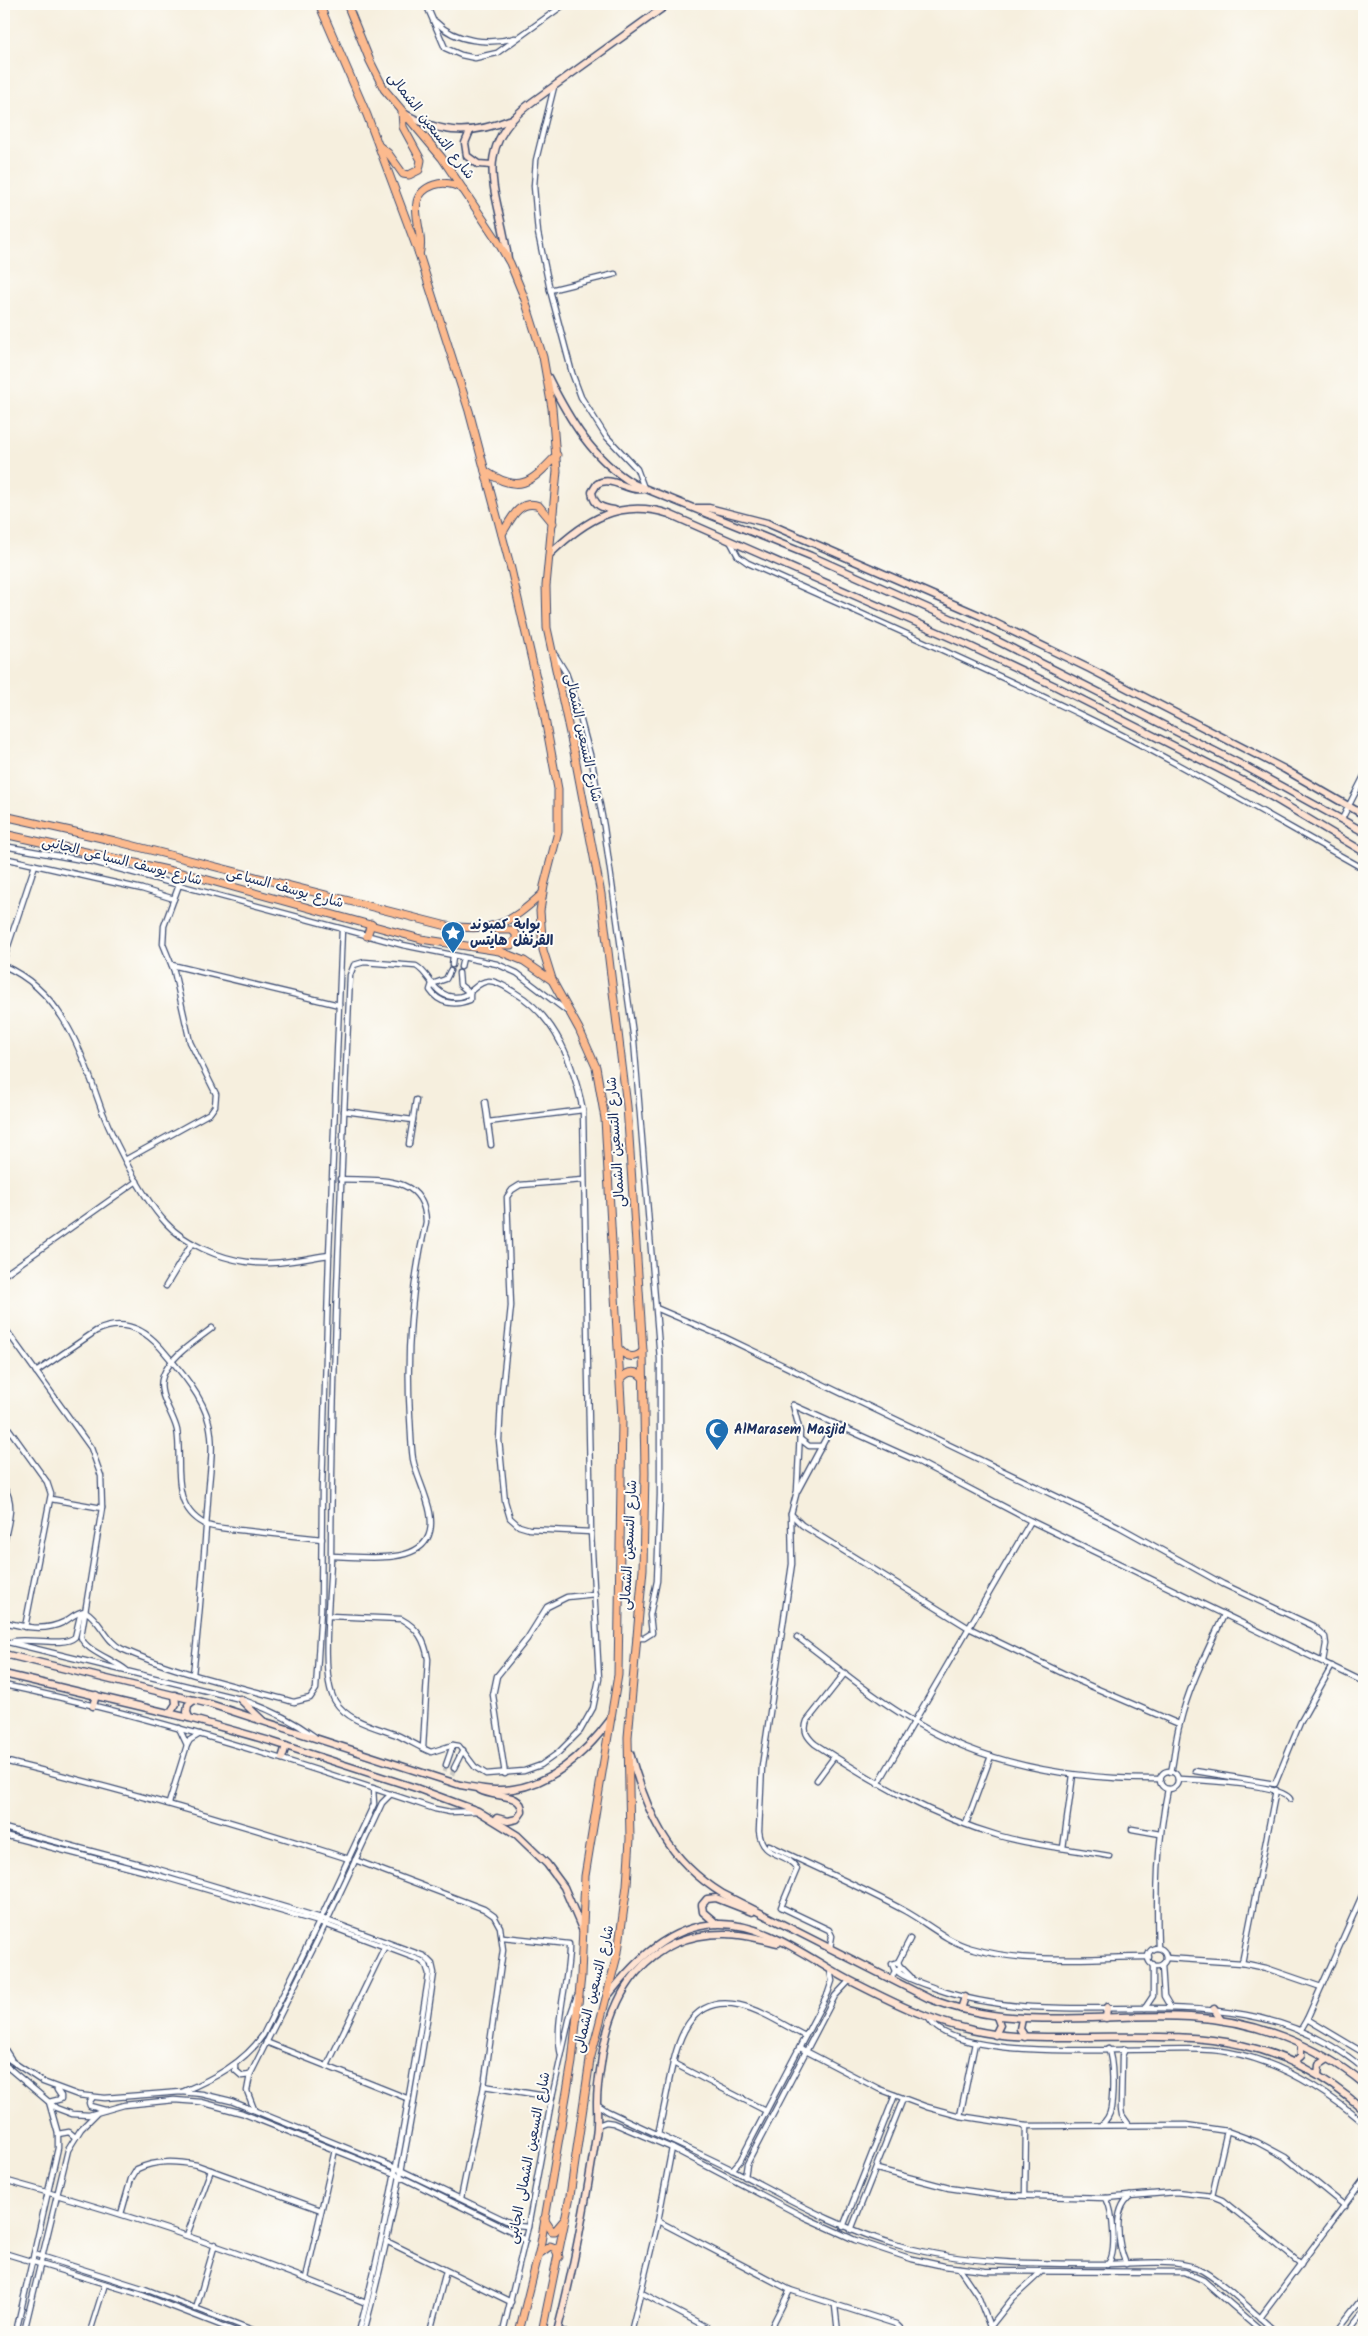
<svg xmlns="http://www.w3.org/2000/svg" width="1368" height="2336" font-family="Kalam,'Playpen Sans Arabic',sans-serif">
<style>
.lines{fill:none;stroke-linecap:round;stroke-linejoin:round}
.street-tunnel{stroke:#cac9c4;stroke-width:4.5;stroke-dasharray:4.5 2;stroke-linecap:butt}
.street-casing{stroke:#3c4c71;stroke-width:7}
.secondary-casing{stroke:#3c4c71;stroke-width:9}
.primary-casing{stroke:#3c4c71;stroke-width:9}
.street{stroke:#fff;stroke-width:4.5}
.secondary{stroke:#fee3d2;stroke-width:6}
.primary{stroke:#fcba8e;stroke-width:7}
.labels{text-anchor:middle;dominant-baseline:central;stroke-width:4;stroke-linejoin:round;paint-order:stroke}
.street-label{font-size:14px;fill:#1b2f5e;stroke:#fdfcf7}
.poi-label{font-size:14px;font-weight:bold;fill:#1b2f5e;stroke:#fdfcf7;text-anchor:start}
</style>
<rect width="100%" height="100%" fill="#fdfcf7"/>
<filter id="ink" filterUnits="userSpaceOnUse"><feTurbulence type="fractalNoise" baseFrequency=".02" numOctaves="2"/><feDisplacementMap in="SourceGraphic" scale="10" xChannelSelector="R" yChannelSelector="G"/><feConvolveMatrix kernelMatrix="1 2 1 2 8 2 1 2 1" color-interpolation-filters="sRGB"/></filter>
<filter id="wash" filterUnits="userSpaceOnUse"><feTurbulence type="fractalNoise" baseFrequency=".0096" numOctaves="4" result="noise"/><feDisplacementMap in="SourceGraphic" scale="20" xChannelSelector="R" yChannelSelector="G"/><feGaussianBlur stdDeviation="1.12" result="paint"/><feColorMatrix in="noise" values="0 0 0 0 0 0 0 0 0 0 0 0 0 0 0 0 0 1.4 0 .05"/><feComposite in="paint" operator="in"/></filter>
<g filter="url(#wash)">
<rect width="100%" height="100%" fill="#f6efde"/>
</g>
<g filter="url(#ink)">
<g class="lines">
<g class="street-tunnel">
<polyline points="444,1772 446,1765"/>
<polyline points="452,1775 454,1768"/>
</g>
<g class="street-casing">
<g id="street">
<polyline points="426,4 445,48 461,55 475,58 497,53 565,4"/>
<path d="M436,22C455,42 489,45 515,38"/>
<polyline points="554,87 536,160 534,186 538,233 550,290 572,373 581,397 605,435 637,469 644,488"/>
<polyline points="550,290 615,274"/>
<path d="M730,541L738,556L748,563C868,617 989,669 1106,727C1194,771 1278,821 1364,869"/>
<polyline points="555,655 566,673 574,695 592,762 604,827 634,1041 660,1359 660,1495 657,1581 650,1615 652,1633 644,1638 636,1638"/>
<polyline points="1342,819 1364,776"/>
<polyline points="4,846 93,862 403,945 497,964 517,973 568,1012"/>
<polyline points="4,858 142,889 174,899"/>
<polyline points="4,958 35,865"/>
<path d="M364,962L416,966C429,973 432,991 448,996C470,1002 474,981 489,981C498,981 507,988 514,992C557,1017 573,1064 583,1110L591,1532L599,1679L593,1708L580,1731L558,1753L541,1765L524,1771L486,1774L475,1767L459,1746L453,1745L431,1752C419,1747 408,1740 397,1735C376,1727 348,1722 335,1701C319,1675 331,1590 331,1556C332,1362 342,1168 350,975L354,965Z"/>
<polyline points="172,965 339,1005"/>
<polyline points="452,965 453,956"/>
<path d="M4,966C57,989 79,1043 96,1094C108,1131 140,1195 166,1223C185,1244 219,1258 247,1262C274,1266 302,1259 329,1255"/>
<polyline points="461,967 463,958"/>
<polyline points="459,973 460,985 470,993"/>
<path d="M432,984L430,990C439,1004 455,1006 470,1000V993"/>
<polyline points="432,984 446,979 450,971"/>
<polyline points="485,1102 491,1145"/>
<polyline points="344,1111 413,1120"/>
<polyline points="488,1122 583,1110"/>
<polyline points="409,1144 416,1100"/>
<polyline points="125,1160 210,1113 215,1106 216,1094 190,1042 174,971 163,944 164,926 179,885"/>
<polyline points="583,1180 520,1185 512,1190 507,1197 511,1306 501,1401 499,1440 505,1501 510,1518 519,1526 529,1529 591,1532"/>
<polyline points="4,1275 137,1181"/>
<polyline points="166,1286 192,1243"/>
<polyline points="656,1308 724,1337 1118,1526 1223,1584 1313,1626 1325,1637 1326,1644 1323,1661"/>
<path d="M4,1327L91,1448L101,1476L102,1508L81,1637C84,1650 114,1660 126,1670"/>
<path d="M212,1328C196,1341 171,1355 163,1376C156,1394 173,1412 177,1430C183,1460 168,1505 205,1524C214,1529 228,1528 239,1530C267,1533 295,1536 322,1539"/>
<polyline points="4,1342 11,1337"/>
<path d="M36,1372L96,1331C121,1319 142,1327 160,1347C178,1368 203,1396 209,1423C215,1447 209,1475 208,1499C204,1557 200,1616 193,1674"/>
<polyline points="793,1405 915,1460 1031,1521 1364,1682"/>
<path d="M793,1405L800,1432L797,1491L791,1514L792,1564L762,1766L759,1831C762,1860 786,1850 797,1869L781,1907L829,1930L832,1936L830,1948"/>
<polyline points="4,1422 47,1482 51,1494 25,1627"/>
<polyline points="800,1439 809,1446 822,1446"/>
<path d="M4,1488C16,1504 7,1525 4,1543"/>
<polyline points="798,1490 834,1423"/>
<polyline points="51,1499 102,1508"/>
<polyline points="791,1514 802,1525 969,1628 1079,1681 1179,1724"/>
<path d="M331,1556C358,1556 412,1565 427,1539C440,1516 417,1482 413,1459C411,1445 411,1431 410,1417C406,1351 411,1287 426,1222C425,1173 376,1181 340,1179"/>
<path d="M329,1616L401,1619C418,1628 425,1641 428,1659L423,1748"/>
<path d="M4,1622C24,1627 44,1632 64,1622C71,1618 76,1612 85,1611C101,1620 105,1641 122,1649C176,1673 237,1686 294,1702L310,1698L316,1689L321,1609L322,1490L329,1255L342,929"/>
<path d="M797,1637C835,1665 872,1697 913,1721C987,1766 1076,1780 1161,1779"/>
<path d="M4,1641L240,1699C267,1708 291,1719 314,1736"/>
<path d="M14,1641C31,1638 64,1647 75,1637L80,1616L84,1612"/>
<path d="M845,1673L807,1721C803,1731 807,1737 815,1744C875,1783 931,1816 1000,1836C1035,1846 1073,1849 1109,1856"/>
<path d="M4,1685C151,1716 293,1761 435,1809L450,1812L477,1811"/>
<polyline points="179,1728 187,1745"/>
<path d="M4,1761C120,1789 235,1822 349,1859"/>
<polyline points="446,1765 453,1745"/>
<polyline points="454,1768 463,1750"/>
<polyline points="1195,1771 1275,1784 1300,1723 1332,1666"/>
<circle cx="1169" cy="1780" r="9"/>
<path d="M1171,1772C1175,1756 1175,1739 1180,1723C1189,1685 1208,1650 1224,1615"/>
<polyline points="505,1774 493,1695 497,1676 527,1639 547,1607 567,1597 595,1594"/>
<path d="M1178,1779C1197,1780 1282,1784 1290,1799"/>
<polyline points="817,1780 834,1757"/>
<polyline points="878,1784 1031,1521"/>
<polyline points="169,1803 187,1745 190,1740 200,1734"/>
<polyline points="966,1824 991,1756"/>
<path d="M4,1828L151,1867L321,1918L424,1956L432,1964L434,1973C417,2094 396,2214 364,2332"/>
<polyline points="1132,1829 1160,1834"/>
<path d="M4,1835L150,1873L319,1922L420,1960L426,1965L429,1974C410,2094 390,2214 359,2332"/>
<path d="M769,1845C814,1867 861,1887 905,1911C927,1923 946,1941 971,1948C1028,1965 1090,1957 1149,1957"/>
<polyline points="1063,1848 1073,1775"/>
<polyline points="355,1860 484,1909 494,1916 500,1927 503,1950 484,2086 461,2198"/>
<path d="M503,1937L569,1944C570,1979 553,2023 561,2055"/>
<path d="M1158,1948C1156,1894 1157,1842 1168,1789"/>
<circle cx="1157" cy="1957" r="9"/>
<polyline points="1166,1958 1242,1963 1266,1968 1321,1987"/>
<polyline points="898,1962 910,1939"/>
<polyline points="1242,1963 1276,1790"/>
<polyline points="1162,1965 1164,1996 1171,2008"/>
<polyline points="901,1967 911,1977"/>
<path d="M897,1971C903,1978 927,1985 937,1989C1076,2039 1239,1963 1364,2069"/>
<polyline points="891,1979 895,1971 901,1969 898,1962 892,1964 895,1971"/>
<polyline points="1145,2008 1153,1996 1153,1964"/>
<path d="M928,2017C954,2070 1170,2041 1228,2052C1280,2061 1325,2090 1364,2123"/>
<polyline points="1307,2019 1364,2053"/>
<polyline points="1300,2031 1307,2019 1364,1891"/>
<polyline points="266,2042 409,2099"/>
<polyline points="4,2048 11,2059"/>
<polyline points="800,2048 879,2089 927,2107 960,2116 1026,2126 1186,2125 1227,2131 1257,2142 1285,2157 1345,2206"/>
<polyline points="1125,2049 1122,2056 1121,2109 1122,2115 1129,2125"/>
<polyline points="4,2056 43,2082 78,2095 105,2098 181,2092 202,2094 231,2101 396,2168 517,2226 528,2227"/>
<polyline points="673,2063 766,2111"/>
<polyline points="4,2064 56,2108 72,2114 89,2115 124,2105 174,2100 201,2102 242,2113 395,2174 515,2233 525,2241"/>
<polyline points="235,2064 235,2070 242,2076 250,2075"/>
<polyline points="327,2066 384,1948"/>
<polyline points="484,2086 552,2097"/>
<path d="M182,2092C213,2079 244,2063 263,2035L319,1922L374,1804L373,1788"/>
<polyline points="93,2097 89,2103 90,2106 105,2110"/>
<path d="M597,2104L607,2111C649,2131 691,2149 733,2170C789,2199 840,2229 901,2246C966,2264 1033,2264 1100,2264C1128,2265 1171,2258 1197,2268C1218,2277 1257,2316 1276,2332"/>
<polyline points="254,2109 247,2091 250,2075 325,1925 382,1803 391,1794"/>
<polyline points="960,2116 975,2043"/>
<polyline points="598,2125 606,2122 613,2123 672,2148 804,2217 855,2240 912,2259 944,2266 985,2271 1185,2272 1203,2280 1263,2332"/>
<path d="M1101,2125C1106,2121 1110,2115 1111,2108C1113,2094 1114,2061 1108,2049"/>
<polyline points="58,2134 69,2132 75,2137"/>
<path d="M658,2134C662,2116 666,2099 669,2081C677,2044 687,1994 739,2005C762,2010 785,2026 805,2036"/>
<polyline points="877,2169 949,2188 997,2195 1106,2198 1176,2192 1212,2196 1222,2200 1301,2264"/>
<polyline points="732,2170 740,2161 828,1993 832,1981 830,1970"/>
<polyline points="745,2177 747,2164 835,1996 850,1980"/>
<path d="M4,2180C127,2214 248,2254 366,2303"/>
<polyline points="1025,2195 1026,2126"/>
<polyline points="1212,2196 1227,2131"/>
<path d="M1106,2198C1113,2211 1118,2254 1107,2265"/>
<path d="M121,2214L131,2179L137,2169C156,2160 176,2161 197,2165L321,2210"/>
<polyline points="658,2221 790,2290 896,2324 904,2332"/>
<polyline points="843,2227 895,2095"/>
<polyline points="851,2230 903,2099"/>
<polyline points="187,2235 211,2170"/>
<polyline points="386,2241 511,2302"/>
<polyline points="4,2253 142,2295 238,2332"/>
<polyline points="34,2254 145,2289 258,2332"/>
<path d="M1126,2264C1118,2245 1112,2211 1130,2196"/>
<polyline points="959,2268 978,2296 990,2327 990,2332"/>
<polyline points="306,2278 335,2150"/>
<polyline points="642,2293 716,2332"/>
<polyline points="835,2306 838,2332"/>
<polyline points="196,2309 215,2244"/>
<polyline points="1260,2318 1364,2179"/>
<polyline points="990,2327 1013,2298 1040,2273"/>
<polyline points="558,2329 565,2332"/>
<polyline points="16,2332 58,2148 58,2134 49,2102 61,2099 61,2096 57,2090"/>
<polyline points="24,2332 68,2150 81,2129 96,2114"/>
<polyline points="90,2332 105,2284"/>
<polyline points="430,2332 446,2271"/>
<polyline points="503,2332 528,2227 552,2097 570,2016 577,1996"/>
<polyline points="631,2332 658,2221 672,2148"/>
<polyline points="769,2332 790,2290"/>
<polyline points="1336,2332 1364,2296"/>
<polyline points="1348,2332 1364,2311"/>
</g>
</g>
<g class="secondary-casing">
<g id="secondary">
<path d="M405,114C444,135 472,135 512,119"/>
<polyline points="470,131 465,143 467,156 478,164 492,165"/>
<path d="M508,259C501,196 466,151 532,102L668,4"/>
<path d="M548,377C569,419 593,460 634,484L811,556L968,626L1248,768L1364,832"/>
<polyline points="696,508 709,508 767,523 981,616 1090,669 1284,769 1364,815"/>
<path d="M614,510C602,508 594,506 592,492L597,484C612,475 627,492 643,489"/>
<path d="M550,554C585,520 620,498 669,514L965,644L1057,687L1255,787L1364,852"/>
<path d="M4,1654L210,1704L460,1785C477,1788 496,1792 513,1789C554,1783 587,1751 611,1719"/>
<polyline points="4,1674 189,1718 270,1741 416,1788 478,1811 517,1835 547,1864 564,1887 582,1929"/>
<polyline points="240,1699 262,1720"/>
<polyline points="93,1706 96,1695"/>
<polyline points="170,1713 176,1704 175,1695"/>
<polyline points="189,1718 187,1712 188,1705 194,1700"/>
<path d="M630,1753C647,1813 667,1860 723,1894L928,1998C1015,2033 1101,2012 1190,2017C1253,2020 1316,2044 1364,2084"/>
<polyline points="282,1758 286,1746"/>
<path d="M480,1790C494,1798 523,1792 522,1812L517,1819L508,1821L497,1818"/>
<polyline points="717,1924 703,1912 702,1905 707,1899 716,1898 752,1912"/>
<path d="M607,1997C634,1962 668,1926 717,1924C765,1922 809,1959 849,1980C888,2000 929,2021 972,2030C1006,2038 1041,2037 1075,2037C1192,2037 1270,2027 1364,2110"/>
<polyline points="961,2009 965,1997"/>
<polyline points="1214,2009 1221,2020"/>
<polyline points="1106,2018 1107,2007"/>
<polyline points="1022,2019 1020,2029 1025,2037"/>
<polyline points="995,2035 1000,2025 997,2017"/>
<polyline points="1294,2062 1301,2056 1301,2045"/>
<polyline points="1318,2075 1319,2065 1328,2059"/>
<path d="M557,2332C574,2268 586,2201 596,2136C598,2124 597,2113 597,2102C597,2089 599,2076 601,2064C610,1993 646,1933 726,1934C744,1934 761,1939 778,1943"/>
</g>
</g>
<g class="primary-casing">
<g id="primary">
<polyline points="319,4 367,115 419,254 469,411 511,569 543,708 558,789 558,832 544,886 540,911 543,950 553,982 579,1029 596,1067 605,1119 622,1419 618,1675 585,1876 581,1976 572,2062 540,2248 519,2332"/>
<polyline points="347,4 370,61 384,89 442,158 495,237 510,263 524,297 543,357 552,408 557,471 546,586 547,628 574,752 601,894 627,1106 643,1351 645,1473 643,1569 628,1737 630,1839 627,1885 618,1952 590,2060 570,2196 542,2332"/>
<polyline points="379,146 388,153 403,174 409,175 419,170 421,160 403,127 402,112"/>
<path d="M419,254C427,231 400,197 434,185C445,181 455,184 464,190"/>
<path d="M485,471C520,495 531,482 557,455"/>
<path d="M502,534C510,521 519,498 539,506L553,523"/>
<path d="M4,816L115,841L447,926C495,931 507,926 542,894"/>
<polyline points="4,834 190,875 421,939 499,951 524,961 553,981"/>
<polyline points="367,936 371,924"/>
<polyline points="490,949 497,945 511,945 516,939 516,934 512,930 498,930 492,926"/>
<path d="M620,1350C627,1358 636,1359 643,1351"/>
<path d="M621,1379C628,1370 637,1370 644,1379"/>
<polyline points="544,2219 552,2231 555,2231 565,2219"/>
<polyline points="539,2254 550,2246 555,2248 559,2257"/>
</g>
</g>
<use href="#street" class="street"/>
<use href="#secondary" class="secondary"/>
<use href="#primary" class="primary"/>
</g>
</g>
<defs>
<g id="sight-pin" transform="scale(1.25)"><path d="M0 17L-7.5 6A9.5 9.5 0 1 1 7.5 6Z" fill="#1f6fb2" stroke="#fdfcf7"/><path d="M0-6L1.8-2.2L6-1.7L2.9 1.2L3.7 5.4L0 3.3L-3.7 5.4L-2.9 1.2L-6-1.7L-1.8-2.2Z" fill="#fff"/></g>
<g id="mosque-pin" transform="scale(1.25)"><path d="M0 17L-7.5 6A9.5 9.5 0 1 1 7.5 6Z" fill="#1f6fb2" stroke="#fdfcf7"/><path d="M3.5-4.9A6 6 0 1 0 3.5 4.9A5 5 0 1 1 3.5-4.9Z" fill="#fff"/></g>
</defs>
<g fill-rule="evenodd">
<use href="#sight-pin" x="453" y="933"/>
<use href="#mosque-pin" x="717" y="1430"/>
</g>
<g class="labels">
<g class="street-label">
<text transform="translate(431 126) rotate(52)">شارع التسعين الشمالى</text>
<text transform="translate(583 738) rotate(78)">شارع التسعين الشمالى</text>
<text transform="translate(122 861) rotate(14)">شارع يوسف السباعى الجانبى</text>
<text transform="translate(285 888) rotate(15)">شارع يوسف السباعى</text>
<text transform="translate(616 1142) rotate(-94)">شارع التسعين الشمالى</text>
<text transform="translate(629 1545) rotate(-87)">شارع التسعين الشمالى</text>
<text transform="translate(594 1989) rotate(-76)">شارع التسعين الشمالى</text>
<text transform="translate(529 2158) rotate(-79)">شارع التسعين الشمالى الجانبى</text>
</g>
<g class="poi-label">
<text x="470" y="925">بوابة كمبوند<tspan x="470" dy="16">القرنفل هايتس</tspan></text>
<text x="734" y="1430">AlMarasem Masjid</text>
</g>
</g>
<rect width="1368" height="2336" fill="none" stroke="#fdfcf7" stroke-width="20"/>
</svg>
